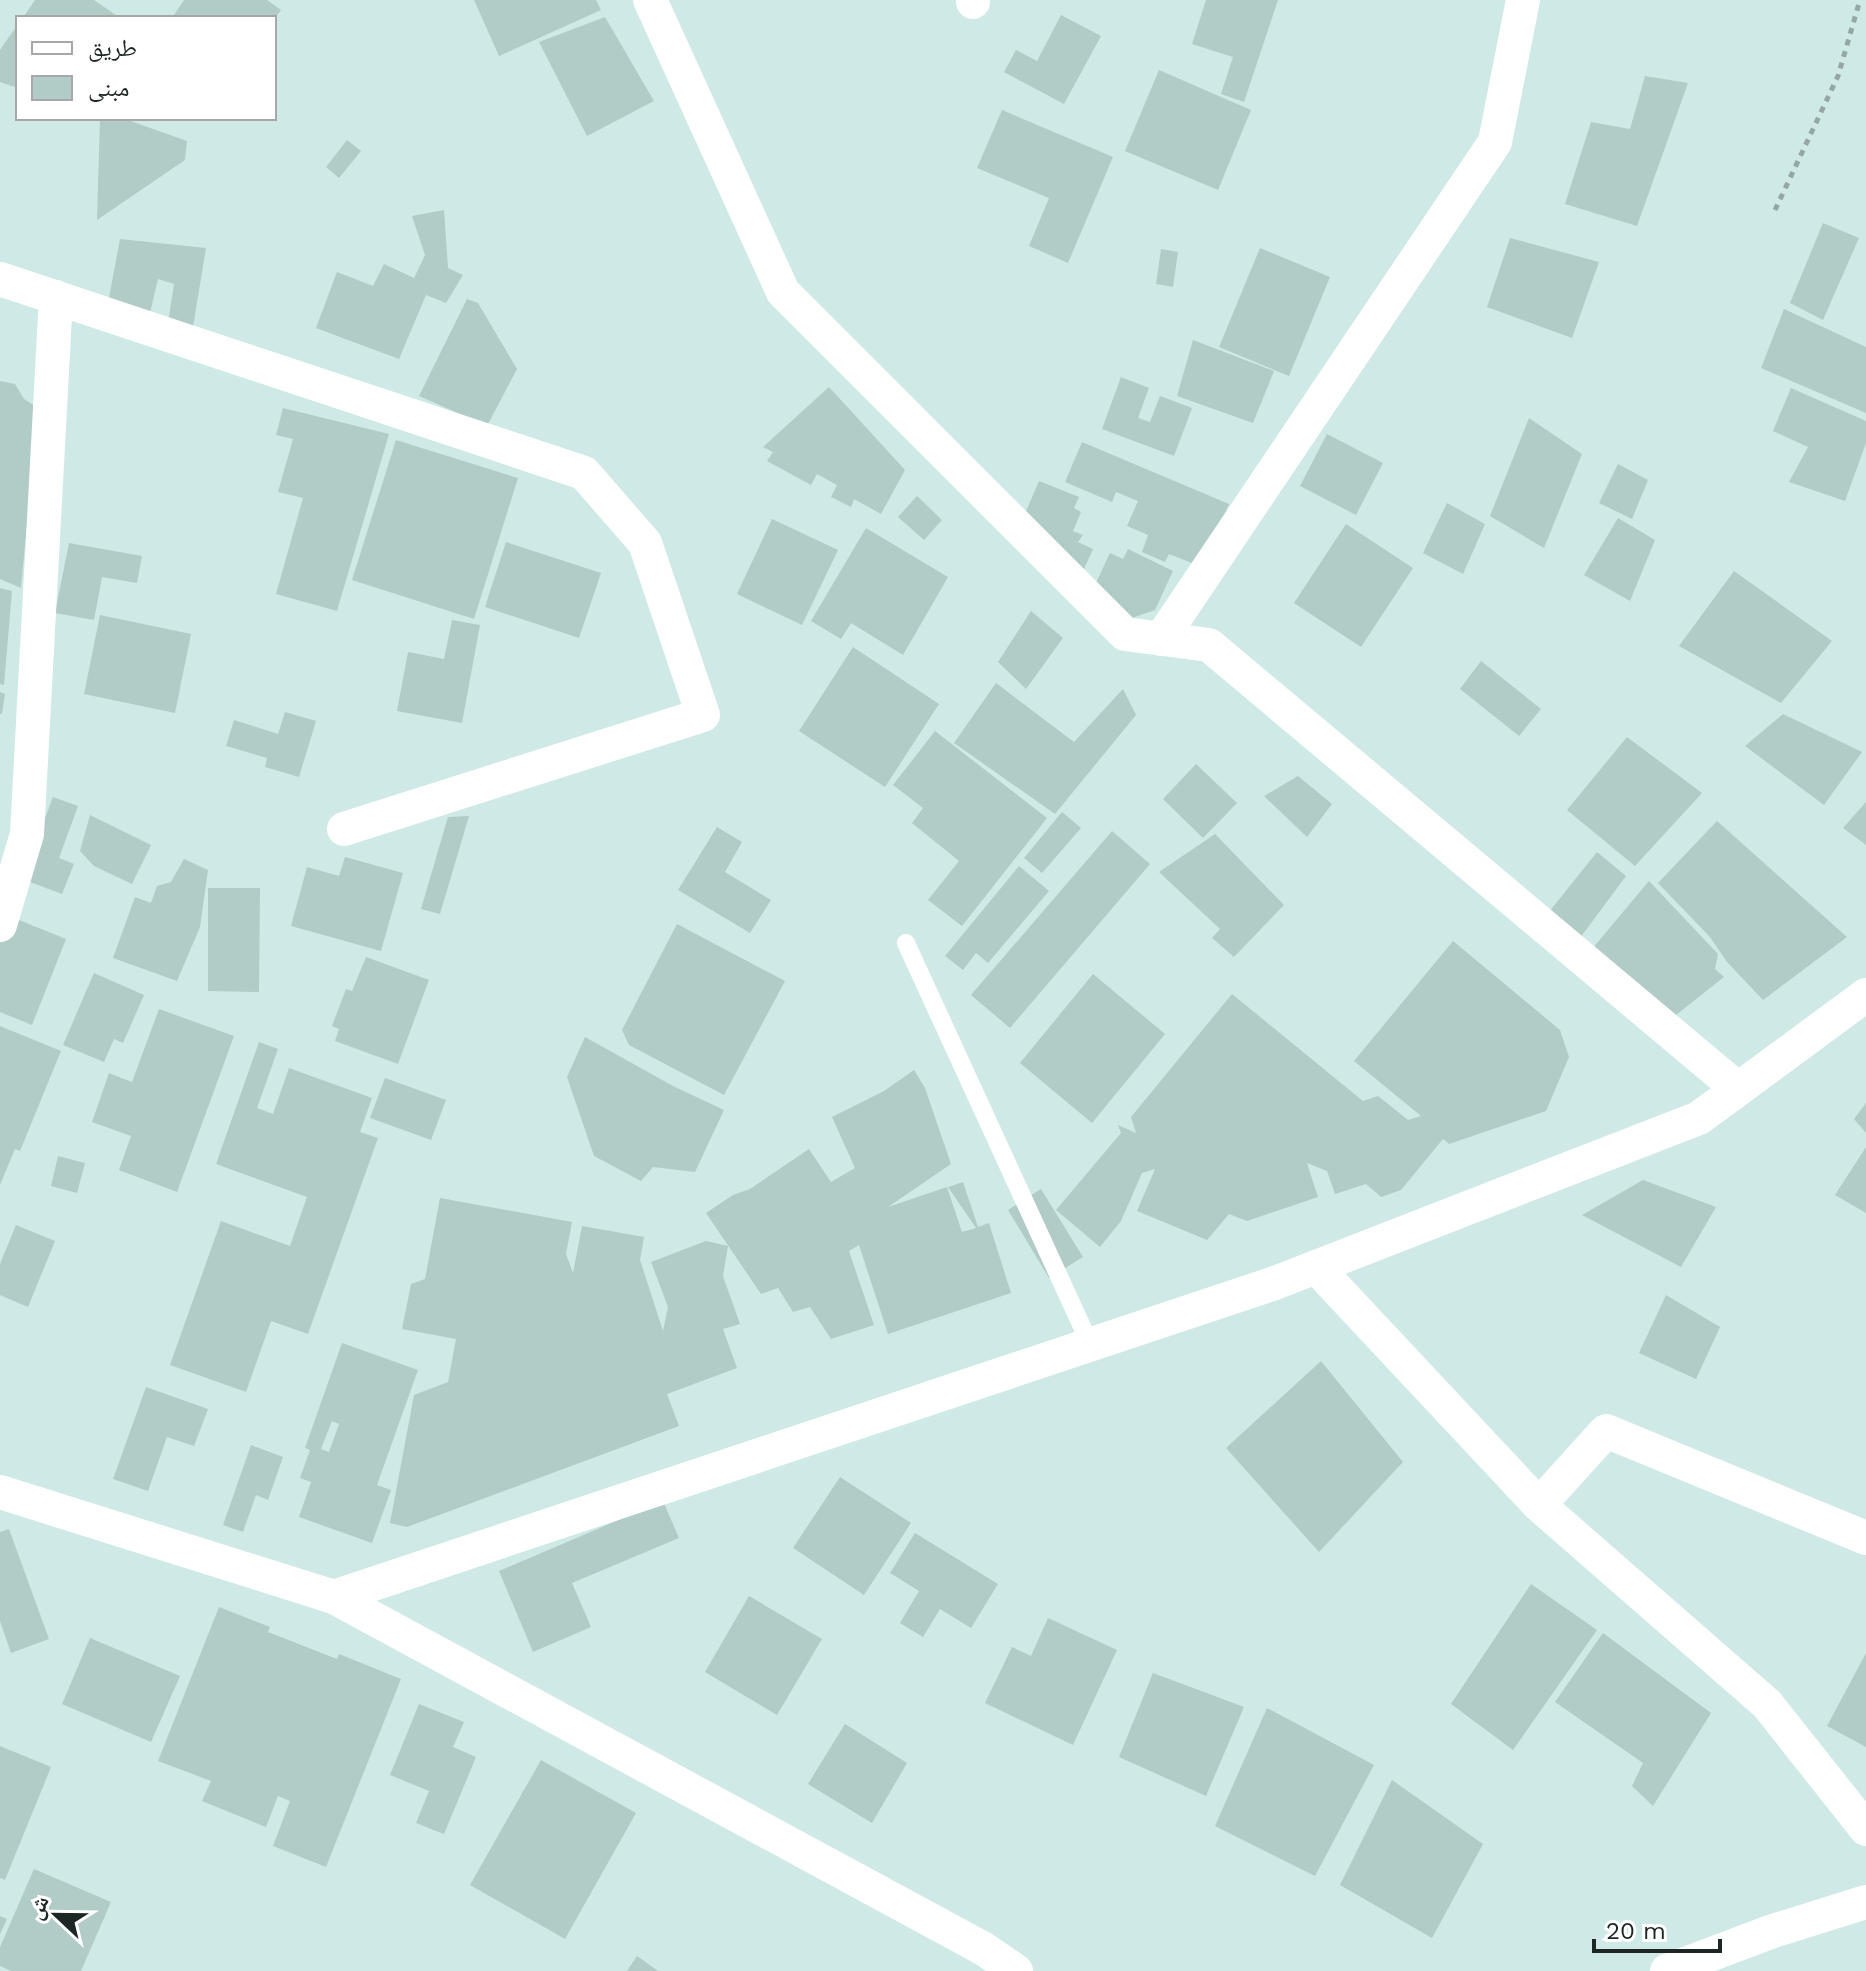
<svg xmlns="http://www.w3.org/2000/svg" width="1866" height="1971" font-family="'Work Sans','Noto Naskh Arabic',sans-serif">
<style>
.building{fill:#b1cbc7;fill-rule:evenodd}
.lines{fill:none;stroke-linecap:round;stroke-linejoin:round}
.path{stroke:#93a8a5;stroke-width:5;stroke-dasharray:6 6;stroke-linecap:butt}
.lane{stroke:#fff;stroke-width:18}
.street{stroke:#fff;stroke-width:34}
</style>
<rect width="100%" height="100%" fill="#cfeae6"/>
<g class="building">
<polygon points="35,0 94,0 120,18 23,18"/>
<polygon points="184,0 267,0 281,10 275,18 172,18"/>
<polygon points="474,0 596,0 601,10 499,56"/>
<polygon points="1206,0 1278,0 1244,102 1221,94 1233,57 1192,44"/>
<polygon points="1061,15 1101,36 1064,104 1004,72 1016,50 1037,61"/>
<polygon points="605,17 654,101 587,136 539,42"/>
<polygon points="18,24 18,88 0,82 0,50"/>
<polygon points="1159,70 1251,110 1218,190 1125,151"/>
<polygon points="1645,76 1688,83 1637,226 1565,204 1591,122 1630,129"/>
<polygon points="1002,110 1113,157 1068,263 1029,246 1049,198 977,168"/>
<polygon points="100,118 122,118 187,141 185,160 97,220"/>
<polygon points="347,140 361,151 339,178 326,167"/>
<polygon points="444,210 448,268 463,275 446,303 426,295 399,359 316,328 337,272 373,286 384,264 414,278 425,255 412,216"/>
<polygon points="1823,223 1859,238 1823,320 1790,303"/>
<polygon points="1510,238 1599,262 1572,338 1487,307"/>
<polygon points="120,239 206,248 192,333 168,323 174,284 158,279 150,313 109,298"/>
<polygon points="1260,248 1330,277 1289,376 1219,347"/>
<polygon points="1161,249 1178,252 1173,287 1156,284"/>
<polygon points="467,299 478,303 517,369 487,426 419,396"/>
<polygon points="1784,309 1866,347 1866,413 1761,368"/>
<polygon points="1193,340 1274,371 1253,423 1177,396"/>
<polygon points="1121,377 1149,388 1138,418 1150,422 1160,396 1192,408 1174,456 1102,429"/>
<polygon points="0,381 15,384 24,399 38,408 21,588 0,579"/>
<polygon points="829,387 905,470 881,514 854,499 851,507 831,497 837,485 817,474 811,485 767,461 773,452 763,447"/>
<polygon points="1791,388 1866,421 1866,443 1845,501 1789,482 1808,447 1773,431"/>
<polygon points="283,408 389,434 337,611 276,594 303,498 278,492 293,439 276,435"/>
<polygon points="1529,418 1582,454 1544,548 1490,516"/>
<polygon points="1327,434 1383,463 1356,515 1300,486"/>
<polygon points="396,440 518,478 474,619 352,580"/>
<polygon points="1082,442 1229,504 1202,567 1169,554 1165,562 1142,552 1148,535 1127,526 1138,501 1116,492 1112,502 1065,482"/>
<polygon points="1618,464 1648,480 1632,519 1599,503"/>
<polygon points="1039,481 1079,497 1074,508 1081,512 1073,531 1083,535 1078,542 1093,549 1080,578 1021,523"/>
<polygon points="917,496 942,520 924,540 898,517"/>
<polygon points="1447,503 1485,524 1463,574 1423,553"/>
<polygon points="1618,518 1655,540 1630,601 1584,575"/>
<polygon points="772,519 838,550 802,625 737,594"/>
<polygon points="1346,524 1413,568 1361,647 1294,603"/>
<polygon points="866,528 948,577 903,655 851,623 841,639 811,621"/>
<polygon points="506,542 601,573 579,638 485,607"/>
<polygon points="69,543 142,556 137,583 102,577 94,620 55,613"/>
<polygon points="1128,549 1173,571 1155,610 1132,618 1089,598 1110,553 1123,559"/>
<polygon points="1734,571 1832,641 1781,703 1679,646"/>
<polygon points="0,588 12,591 4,685 0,684"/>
<polygon points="1031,611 1063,638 1026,689 998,662"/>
<polygon points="100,615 191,634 175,713 84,694"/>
<polygon points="452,620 480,625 462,723 397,711 408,652 444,659"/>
<polygon points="853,647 939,704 885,787 799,731"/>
<polygon points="1481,661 1541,709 1519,736 1460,689"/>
<polygon points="996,683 1074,742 1123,689 1136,715 1055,814 954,743"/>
<polygon points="0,692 5,694 2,714 0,714"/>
<polygon points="285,712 316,721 299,777 265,767 267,758 226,746 234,720 278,734"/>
<polygon points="1783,714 1862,752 1824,805 1745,746"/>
<polygon points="935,731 1047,818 962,926 928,900 959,861 912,823 923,808 893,785"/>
<polygon points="1627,737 1702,793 1635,866 1567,810"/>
<polygon points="1196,764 1237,803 1203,838 1163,799"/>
<polygon points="1298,776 1332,804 1307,837 1264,796"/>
<polygon points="53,797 78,806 59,858 74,864 62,894 22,879"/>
<polygon points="1866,802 1866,845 1843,828"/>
<polygon points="1062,812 1081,828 1042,873 1024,858"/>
<polygon points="90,815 151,845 132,884 94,866 80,851"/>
<polygon points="469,816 440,914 421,909 448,817"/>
<polygon points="1717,821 1847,937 1763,1000 1727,962 1710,937 1658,883"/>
<polygon points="717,827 742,842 725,872 771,900 750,933 678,890"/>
<polygon points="1112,831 1150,864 1010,1028 971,995"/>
<polygon points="1215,834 1284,905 1234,957 1212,938 1220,929 1159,872"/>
<polygon points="1597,852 1626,876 1580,938 1549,912"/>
<polygon points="345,857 403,873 381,951 291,926 307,867 339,876"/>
<polygon points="184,859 208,870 200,927 177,981 113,958 135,897 151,903 157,886 171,882"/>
<polygon points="1019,866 1049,891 988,963 976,953 963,970 945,956"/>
<polygon points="1649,881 1718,954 1715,969 1724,977 1676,1015 1592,949"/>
<polygon points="208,888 260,888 259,992 208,991"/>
<polygon points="14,918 66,939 32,1025 0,1012 0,920"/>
<polygon points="677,924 785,981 724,1095 629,1045 622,1030"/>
<polygon points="1453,941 1560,1030 1569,1057 1546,1111 1449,1144 1443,1139 1401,1190 1381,1197 1366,1184 1335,1194 1327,1171 1307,1163 1318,1197 1247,1221 1229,1214 1207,1240 1137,1211 1155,1169 1142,1173 1121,1221 1100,1247 1056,1210 1121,1133 1118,1125 1136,1133 1131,1117 1232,994 1363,1101 1378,1096 1408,1120 1421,1116 1354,1061"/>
<polygon points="366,957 429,980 398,1064 335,1041 339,1029 332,1026 346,989 352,991"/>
<polygon points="94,973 144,995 123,1043 114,1039 104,1062 63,1045"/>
<polygon points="1093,974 1165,1034 1092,1123 1020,1063"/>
<polygon points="159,1009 234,1036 177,1192 119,1170 131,1136 92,1122 109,1073 132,1082"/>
<polygon points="0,1026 61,1051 20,1151 15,1149 0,1185"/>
<polygon points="585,1037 673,1086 724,1110 695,1172 653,1167 641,1181 594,1156 567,1077"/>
<polygon points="259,1042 278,1049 257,1108 273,1114 289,1068 372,1098 360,1132 378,1138 308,1334 271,1321 246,1392 170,1365 221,1221 290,1246 307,1197 216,1164"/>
<polygon points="914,1070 925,1088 951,1164 888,1207 947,1187 962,1232 976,1228 948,1187 963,1182 978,1227 989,1223 1011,1293 888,1334 859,1245 849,1251 874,1325 831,1339 810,1307 793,1312 778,1288 761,1294 706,1213 733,1195 750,1189 809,1149 831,1182 855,1168 832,1117 884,1091"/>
<polygon points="385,1078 446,1100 431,1140 370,1118"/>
<polygon points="1866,1103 1866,1133 1854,1119"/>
<polygon points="1866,1147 1866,1213 1835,1195"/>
<polygon points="58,1156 85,1163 77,1193 51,1186"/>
<polygon points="1643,1180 1716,1207 1681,1267 1582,1215"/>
<polygon points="1041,1189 1083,1257 1049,1278 1008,1210"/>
<polygon points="440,1198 572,1222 566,1254 573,1273 582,1226 644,1237 640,1260 663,1331 668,1307 651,1262 706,1241 728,1246 723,1276 740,1324 723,1329 737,1368 667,1394 679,1426 407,1527 390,1523 414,1395 448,1382 456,1339 402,1329 411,1284 425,1279"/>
<polygon points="16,1225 55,1241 28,1307 0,1295 0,1264"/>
<polygon points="1666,1295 1720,1327 1696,1379 1639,1353"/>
<path d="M342,1343L418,1370L377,1485L391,1490L372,1543L299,1517L311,1482L300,1478L310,1450L305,1448ZM332,1421L339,1424L329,1452L321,1449Z"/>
<polygon points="1321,1361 1403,1462 1319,1552 1226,1448"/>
<polygon points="146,1387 208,1409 194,1446 167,1437 148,1491 113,1479"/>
<polygon points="251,1445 283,1457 268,1500 256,1495 243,1532 223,1525"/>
<polygon points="840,1477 911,1523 864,1595 793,1548"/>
<polygon points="663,1501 679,1538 572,1583 591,1627 533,1652 499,1571"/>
<polygon points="9,1529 49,1639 11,1653 0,1621 0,1532"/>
<polygon points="915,1533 998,1584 971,1628 940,1609 923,1637 900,1623 919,1591 890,1573"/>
<polygon points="1531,1584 1597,1630 1513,1750 1451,1704"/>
<polygon points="749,1596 822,1639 777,1715 705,1672"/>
<polygon points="219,1607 270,1627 268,1632 337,1659 339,1654 401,1679 326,1867 273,1846 290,1801 278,1796 266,1827 202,1801 211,1781 158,1761"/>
<polygon points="1048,1618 1117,1650 1073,1745 985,1703 1012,1647 1031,1656"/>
<polygon points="1603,1633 1711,1713 1653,1806 1632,1786 1643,1763 1555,1702"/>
<polygon points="90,1638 180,1676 151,1742 62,1704"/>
<polygon points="1866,1653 1866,1747 1827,1726"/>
<polygon points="1153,1673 1244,1707 1206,1796 1119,1757"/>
<polygon points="419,1704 464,1722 453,1747 476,1757 444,1834 416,1823 429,1791 390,1775"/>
<polygon points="1267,1708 1374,1765 1315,1876 1215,1826"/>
<polygon points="845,1724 907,1763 872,1823 808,1784"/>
<polygon points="0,1746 51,1767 5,1880 0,1878"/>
<polygon points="541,1760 636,1813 565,1939 470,1885"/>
<polygon points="1392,1780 1483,1844 1432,1938 1340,1885"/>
<polygon points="34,1869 111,1902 81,1971 11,1971 0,1966 0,1947"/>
<polygon points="0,1916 7,1919 0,1934"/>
<polygon points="637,1956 658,1971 627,1971"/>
</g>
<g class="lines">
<polyline class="path" points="1775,210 1838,76 1860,0"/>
<polyline class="lane" points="906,943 1090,1344"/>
<g class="street">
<polyline points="650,0 783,292 1125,634 1209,645 1738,1089"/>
<polyline points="973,2 973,0"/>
<polyline points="0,279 584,473 645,543 703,715 344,829"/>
<polyline points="1161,639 1495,142 1523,0"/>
<polyline points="0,925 27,834 56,297"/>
<polyline points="1316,1267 1539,1505 1767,1704 1866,1829"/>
<polyline points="0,1492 334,1597 1275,1283 1699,1118 1866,995"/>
<polyline points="1539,1505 1606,1431 1866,1538"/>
<polyline points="334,1597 984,1949 1016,1971"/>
<polyline points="1667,1971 1773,1931 1866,1902"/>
</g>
</g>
<rect x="16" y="16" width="260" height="104" fill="#ffffff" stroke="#a4a8a7" stroke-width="2"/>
<rect x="32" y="42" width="40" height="12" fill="#ffffff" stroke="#a4a8a7" stroke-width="2"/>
<text x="88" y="56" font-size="24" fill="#1c2624">طريق</text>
<rect x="32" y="76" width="40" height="24" fill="#b1cbc7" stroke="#a4a8a7" stroke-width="2"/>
<text x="88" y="96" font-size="24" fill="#1c2624">مبنى</text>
<g transform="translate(56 1915) rotate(292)" stroke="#ffffff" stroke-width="6" paint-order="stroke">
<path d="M0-6L14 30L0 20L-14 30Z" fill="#1c2624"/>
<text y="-12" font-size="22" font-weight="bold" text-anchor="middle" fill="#1c2624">ش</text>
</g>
<path d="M1594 1939v12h126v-12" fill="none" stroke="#1c2624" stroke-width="4"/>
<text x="1606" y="1939" font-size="24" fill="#1c2624" stroke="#ffffff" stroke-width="6" paint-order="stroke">20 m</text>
</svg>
